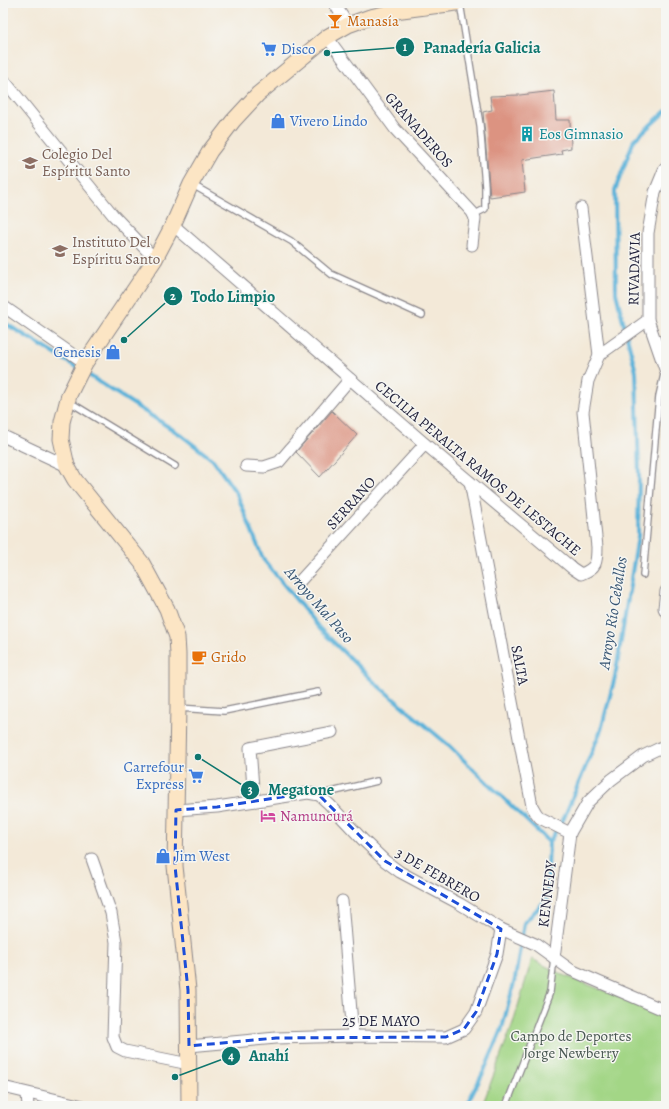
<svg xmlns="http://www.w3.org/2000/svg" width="669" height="1109" font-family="Alegreya,serif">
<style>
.park{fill:#a3d686;stroke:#627c60}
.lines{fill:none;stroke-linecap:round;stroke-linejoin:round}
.stream{stroke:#5cb2d9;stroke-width:4}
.building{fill:#dc9381}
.service-casing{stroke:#8a868a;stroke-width:8}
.minor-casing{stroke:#8a868a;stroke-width:13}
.secondary-casing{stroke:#8a868a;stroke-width:17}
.service{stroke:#fff;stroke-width:5.5}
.minor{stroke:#fff;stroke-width:11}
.secondary{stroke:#fce5c4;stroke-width:15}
.marked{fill:none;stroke:#1d4ed8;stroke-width:3;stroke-dasharray:8 5;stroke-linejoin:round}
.labels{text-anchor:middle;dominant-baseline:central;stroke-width:3;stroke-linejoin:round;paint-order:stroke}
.food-label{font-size:15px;fill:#c56008;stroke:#f6f6f2;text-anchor:start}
.shop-label{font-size:15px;fill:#366cbe;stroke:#f6f6f2;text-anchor:start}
.street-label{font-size:15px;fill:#22223b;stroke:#f6f6f2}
.culture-label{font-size:15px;fill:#0d838f;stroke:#f6f6f2;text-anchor:start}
.education-label{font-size:15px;fill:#785e54;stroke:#f6f6f2;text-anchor:start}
.hotel-label{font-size:15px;fill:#b23c85;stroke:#f6f6f2;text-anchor:start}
.park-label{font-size:15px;fill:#495852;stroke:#f6f6f2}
.water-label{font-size:16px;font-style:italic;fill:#365472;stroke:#f6f6f2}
.leader{fill:none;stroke:#0f766e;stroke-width:1.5}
.callout-dot{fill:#0f766e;stroke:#f6f6f2;stroke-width:1.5}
.mark-label{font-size:12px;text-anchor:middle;font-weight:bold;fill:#fff}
.callout-label{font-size:16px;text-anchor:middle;font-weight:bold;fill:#0f766e;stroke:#f6f6f2;stroke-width:3;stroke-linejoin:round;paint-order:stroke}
</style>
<rect width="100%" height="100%" fill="#f6f6f2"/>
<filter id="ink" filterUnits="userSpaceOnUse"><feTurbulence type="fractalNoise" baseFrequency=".025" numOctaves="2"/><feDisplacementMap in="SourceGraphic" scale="8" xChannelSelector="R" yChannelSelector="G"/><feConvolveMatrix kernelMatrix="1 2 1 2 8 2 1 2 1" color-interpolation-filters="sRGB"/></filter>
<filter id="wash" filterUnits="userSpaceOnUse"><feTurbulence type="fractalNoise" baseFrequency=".012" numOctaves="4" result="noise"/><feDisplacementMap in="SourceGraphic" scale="16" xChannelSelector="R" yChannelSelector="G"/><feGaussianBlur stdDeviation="0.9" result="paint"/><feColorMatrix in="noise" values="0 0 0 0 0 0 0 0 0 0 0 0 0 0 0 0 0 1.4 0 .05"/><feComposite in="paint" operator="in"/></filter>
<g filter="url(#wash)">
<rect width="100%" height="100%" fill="#f3e9d8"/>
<polygon class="park" points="532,959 561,974 643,1006 666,1017 666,1106 482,1106 513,1023"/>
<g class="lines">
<g class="stream">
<polyline points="3,322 78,368"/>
<polyline points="90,376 181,435 213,460 237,494 263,559 320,629 376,684 446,743 549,842"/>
<polyline points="466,1106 483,1073 501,1032 515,979 524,923 547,899 549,842 564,818 601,730 615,677 638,536 639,476 636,372 616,293 615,190 634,140 666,111"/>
</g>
</g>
<g id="blocks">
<g class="building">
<polygon points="554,91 556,120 570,120 571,148 561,150 562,154 522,160 525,192 490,197 483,112 492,110 490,96 520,95"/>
<polygon points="332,411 357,435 320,477 296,452"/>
</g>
</g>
</g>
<g filter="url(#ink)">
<use href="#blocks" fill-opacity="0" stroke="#8a868a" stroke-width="1"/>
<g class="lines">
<g class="service-casing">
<g id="service">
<polyline points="460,3 480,125 485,186 485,209 477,213 472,212"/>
<polyline points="191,184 291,241 331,274 422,315"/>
<polyline points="68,401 175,466"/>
<polyline points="643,575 659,396 665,370"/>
<polyline points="178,708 224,711 318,692"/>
<polyline points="319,795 377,781"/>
<polyline points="506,1106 550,992 554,958"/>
</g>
</g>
<g class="minor-casing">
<g id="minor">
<polyline points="334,3 348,25"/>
<polyline points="327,37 395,129 472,212 475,218 472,245"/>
<polyline points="3,79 113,215 155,259"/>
<polyline points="666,167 664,170 655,192 648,233 648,320 666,372"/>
<polyline points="581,208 599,355"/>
<path d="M173,225L425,444L572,568L581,574C597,568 597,562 597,547L583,412L588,381L599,355L648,320"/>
<polyline points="3,306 85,363"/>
<polyline points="3,436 67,466"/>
<polyline points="246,466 264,467 279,462 350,379"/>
<polyline points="470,482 532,806 536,813 540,818 570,833"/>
<polyline points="299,582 425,444"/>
<polyline points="666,591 664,608 666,612"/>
<polyline points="254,801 250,748 332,732"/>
<polyline points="176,810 217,807 308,793 319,795 329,804 362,839 385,861 400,872 460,904 501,929 535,944 571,970 666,1011"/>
<polyline points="92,859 111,913 116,942 113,1037 117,1047 125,1051 189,1064"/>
<polyline points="342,901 353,1036"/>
<polyline points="554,958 570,833 588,802 611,780 643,756 666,745"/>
<polyline points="189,1046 276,1038 353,1036 446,1037 464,1029 476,1012 497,954 501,929"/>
<polyline points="3,1087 83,1106"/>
<polyline points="27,1094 28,1106"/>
</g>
</g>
<g class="secondary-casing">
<polyline id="secondary" points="189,1106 188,990 175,866 178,708 178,654 177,637 167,609 142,563 75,480 67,466 61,439 62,422 69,395 85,363 155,259 173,225 191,184 210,151 233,121 258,94 327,37 348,25 370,17 402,10 456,3"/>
</g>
<use href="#service" class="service"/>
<use href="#minor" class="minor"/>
<use href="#secondary" class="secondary"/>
</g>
</g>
<path class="marked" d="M308,793L319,795L385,861L501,929L497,954L476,1012L464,1029L446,1037L276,1038L189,1046L188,990L175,866L176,810L217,807Z"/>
<defs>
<g id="bar-bare" transform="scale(1.2)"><path d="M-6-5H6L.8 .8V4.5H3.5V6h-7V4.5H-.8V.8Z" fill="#e8710a" stroke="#f6f6f2" stroke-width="2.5" paint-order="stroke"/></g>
<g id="supermarket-bare" transform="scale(1.2)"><path d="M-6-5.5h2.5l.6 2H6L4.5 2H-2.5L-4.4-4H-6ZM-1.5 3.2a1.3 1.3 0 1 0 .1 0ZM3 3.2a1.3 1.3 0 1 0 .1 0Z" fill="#3f7fe0" stroke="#f6f6f2" stroke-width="2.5" paint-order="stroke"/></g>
<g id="shop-bare" transform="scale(1.2)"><path d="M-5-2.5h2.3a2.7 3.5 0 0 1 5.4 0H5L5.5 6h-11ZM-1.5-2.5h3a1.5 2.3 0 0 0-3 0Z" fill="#3f7fe0" stroke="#f6f6f2" stroke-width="2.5" paint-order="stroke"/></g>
<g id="building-bare" transform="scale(1.2)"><path d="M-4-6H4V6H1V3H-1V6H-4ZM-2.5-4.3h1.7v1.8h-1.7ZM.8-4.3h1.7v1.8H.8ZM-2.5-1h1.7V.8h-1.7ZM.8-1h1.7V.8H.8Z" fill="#0f9aa8" stroke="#f6f6f2" stroke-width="2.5" paint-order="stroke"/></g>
<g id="school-bare" transform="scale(1.2)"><path d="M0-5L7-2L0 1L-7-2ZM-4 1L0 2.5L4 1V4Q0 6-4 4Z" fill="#8d6e63" stroke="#f6f6f2" stroke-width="2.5" paint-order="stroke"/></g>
<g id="cafe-bare" transform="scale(1.2)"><path d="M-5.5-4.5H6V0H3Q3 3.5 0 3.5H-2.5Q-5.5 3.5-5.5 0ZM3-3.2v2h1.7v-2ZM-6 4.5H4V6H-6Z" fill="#e8710a" stroke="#f6f6f2" stroke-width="2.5" paint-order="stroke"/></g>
<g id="hotel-bare" transform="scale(1.2)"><path d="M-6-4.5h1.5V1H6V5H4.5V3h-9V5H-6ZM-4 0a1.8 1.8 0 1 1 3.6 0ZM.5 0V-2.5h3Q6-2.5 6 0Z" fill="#d1479c" stroke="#f6f6f2" stroke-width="2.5" paint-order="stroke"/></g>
</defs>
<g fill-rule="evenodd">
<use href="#bar-bare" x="335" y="21"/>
<use href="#supermarket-bare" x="269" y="49"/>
<use href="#shop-bare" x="278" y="121"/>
<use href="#building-bare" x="527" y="134"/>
<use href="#school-bare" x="30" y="163"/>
<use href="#school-bare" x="60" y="251"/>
<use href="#shop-bare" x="113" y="352"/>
<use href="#cafe-bare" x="199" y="657"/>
<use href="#supermarket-bare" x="196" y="776"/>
<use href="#hotel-bare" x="268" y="816"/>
<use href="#shop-bare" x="163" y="856"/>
</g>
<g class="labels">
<g class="food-label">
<text x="347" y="21">Manasía</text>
<text x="211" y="657">Grido</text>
</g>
<g class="shop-label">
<text x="281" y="49">Disco</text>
<text x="290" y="121">Vivero Lindo</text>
<text x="101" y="352" text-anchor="end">Genesis</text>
<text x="184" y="767" text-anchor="end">Carrefour<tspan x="184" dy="17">Express</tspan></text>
<text x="175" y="856">Jim West</text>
</g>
<g class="street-label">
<text transform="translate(419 130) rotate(49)">GRANADEROS</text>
<text transform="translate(634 269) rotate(-89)">RIVADAVIA</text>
<text transform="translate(478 468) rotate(40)">CECILIA PERALTA RAMOS DE LESTACHE</text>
<text transform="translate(351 503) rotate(-48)">SERRANO</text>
<text transform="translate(520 665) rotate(79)">SALTA</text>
<text transform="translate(438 875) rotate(30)">3 DE FEBRERO</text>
<text transform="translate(547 894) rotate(-83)">KENNEDY</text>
<text x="381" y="1021">25 DE MAYO</text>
</g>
<g class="culture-label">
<text x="539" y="134">Eos Gimnasio</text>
</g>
<g class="education-label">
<text x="42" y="154">Colegio Del<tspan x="42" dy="17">Espíritu Santo</tspan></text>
<text x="72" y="242">Instituto Del<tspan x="72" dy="17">Espíritu Santo</tspan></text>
</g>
<g class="hotel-label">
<text x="280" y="816">Namuncurá</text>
</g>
<g class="park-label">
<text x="571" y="1036">Campo de Deportes<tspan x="571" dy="17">Jorge Newberry</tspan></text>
</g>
<g class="water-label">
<text transform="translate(319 605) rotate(49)">Arroyo Mal Paso</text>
<text transform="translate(613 613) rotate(-81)">Arroyo Río Ceballos</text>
</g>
</g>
<path class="leader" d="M327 53L405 47M124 340L173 296M198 757L250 790M175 1077L231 1056"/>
<g class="callout-dot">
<circle cx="327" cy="53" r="4"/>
<circle cx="124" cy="340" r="4"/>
<circle cx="198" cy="757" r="4"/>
<circle cx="175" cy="1077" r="4"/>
<circle cx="405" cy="47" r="10"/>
<circle cx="173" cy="296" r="10"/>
<circle cx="250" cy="790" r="10"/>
<circle cx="231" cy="1056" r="10"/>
</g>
<g class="mark-label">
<text x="405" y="51">1</text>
<text x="173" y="300">2</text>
<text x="250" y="794">3</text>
<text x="231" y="1060">4</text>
</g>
<g class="callout-label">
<text x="482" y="53">Panadería Galicia</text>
<text x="233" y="302">Todo Limpio</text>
<text x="301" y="795">Megatone</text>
<text x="269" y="1061">Anahí</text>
</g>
<rect width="669" height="1109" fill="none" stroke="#f6f6f2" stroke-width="16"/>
</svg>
